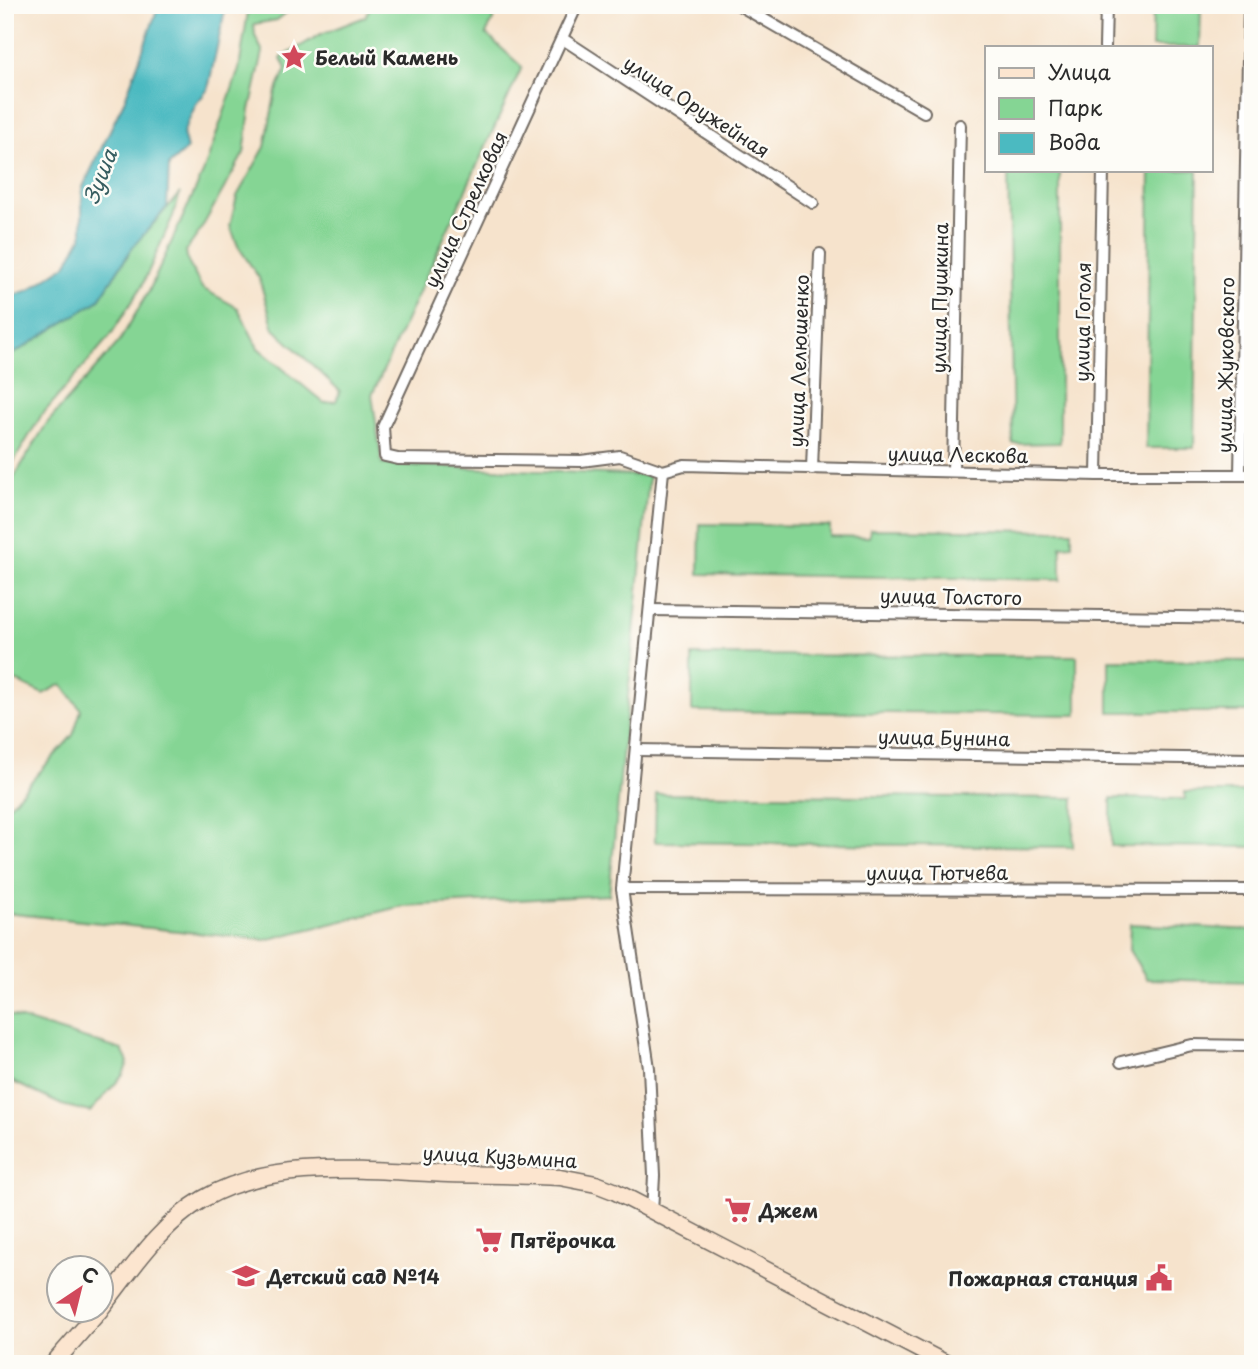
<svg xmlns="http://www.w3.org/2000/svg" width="1258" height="1369" font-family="'Playpen Sans',sans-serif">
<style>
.green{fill:#85d594;stroke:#588060;stroke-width:2}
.water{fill:#4bbac1;stroke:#3b7276;stroke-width:2}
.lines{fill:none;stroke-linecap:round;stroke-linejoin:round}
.minor-casing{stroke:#726b63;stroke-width:14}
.secondary-casing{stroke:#726b63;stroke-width:19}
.minor{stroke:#fff;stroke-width:10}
.secondary{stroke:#fce5cf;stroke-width:16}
.labels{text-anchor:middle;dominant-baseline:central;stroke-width:5;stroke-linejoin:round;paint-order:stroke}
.poi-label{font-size:19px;font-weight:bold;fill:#2b2b2b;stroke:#fdfcf7;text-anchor:start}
.street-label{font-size:19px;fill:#2b2b2b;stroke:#fdfcf7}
.water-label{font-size:21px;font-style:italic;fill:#365d60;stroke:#fdfcf7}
</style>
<rect width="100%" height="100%" fill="#fdfcf7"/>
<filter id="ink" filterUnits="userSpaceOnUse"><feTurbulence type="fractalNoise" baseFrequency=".0143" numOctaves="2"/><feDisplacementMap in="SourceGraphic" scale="14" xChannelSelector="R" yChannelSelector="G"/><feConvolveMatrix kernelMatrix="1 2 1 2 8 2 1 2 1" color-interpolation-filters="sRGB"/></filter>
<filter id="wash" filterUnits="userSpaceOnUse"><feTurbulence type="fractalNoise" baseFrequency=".00686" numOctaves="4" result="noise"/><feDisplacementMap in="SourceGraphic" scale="28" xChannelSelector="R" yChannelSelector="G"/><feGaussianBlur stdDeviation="1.57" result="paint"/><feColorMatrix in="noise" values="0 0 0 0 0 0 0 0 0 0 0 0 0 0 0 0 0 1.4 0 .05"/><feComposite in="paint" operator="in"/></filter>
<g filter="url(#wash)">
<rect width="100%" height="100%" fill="#f6e3cc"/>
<g class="green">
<polygon points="249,5 291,5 291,9 277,20 254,24 255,36 263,52 250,110 244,153 200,231 186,251 188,262 202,288 238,308 258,348 324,403 336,401 340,391 274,329 259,278 238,246 230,226 237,196 265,147 275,95 286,69 281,58 321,34 365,17 371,5 500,5 486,34 522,67 372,395 382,464 649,476 609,895 403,906 265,940 5,913 5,807 10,805 73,735 81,710 62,684 43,694 5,676 5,492 47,423 119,342 149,291 203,173 239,69"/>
<polygon points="1153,5 1201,5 1200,47 1152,47"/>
<polygon points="1008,170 1060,170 1060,443 1013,444"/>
<polygon points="1150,170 1198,170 1194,448 1146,448"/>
<polygon points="180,193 173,216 142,286 110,336 41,416 5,476 5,359 98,301 133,247"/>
<polygon points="700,524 830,526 830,536 869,537 870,529 1072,531 1072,545 1061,546 1061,580 699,574"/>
<polygon points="692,655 1077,656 1077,715 692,711"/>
<polygon points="1109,660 1253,661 1253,712 1109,712"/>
<polygon points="1185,792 1253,792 1253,847 1111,846 1111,798 1185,799"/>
<polygon points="656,794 1074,798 1073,847 655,842"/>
<polygon points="1130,924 1253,930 1253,982 1147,979 1129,950"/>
<polygon points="5,1014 122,1050 128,1062 123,1075 90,1112 62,1105 5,1078"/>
</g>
<polygon class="water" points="159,5 226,5 208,89 196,104 183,133 187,149 169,165 167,207 133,247 98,301 5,359 5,298 29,290 66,265 82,236 82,189 125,99"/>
</g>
<g filter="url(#ink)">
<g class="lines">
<g class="minor-casing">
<g id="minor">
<polyline points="577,5 383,427 385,456 398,459 581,461 620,456 663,471"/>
<polyline points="739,5 924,112"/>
<polyline points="563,39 813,203"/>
<polyline points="1105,47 1106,5"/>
<polyline points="812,469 820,254"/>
<polyline points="663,471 684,465 1097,475 1253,475"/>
<polyline points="953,471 960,125"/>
<polyline points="1240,474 1249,5"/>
<polyline points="1097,475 1103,170"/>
<polyline points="650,610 1253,618"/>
<polyline points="636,750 1253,759"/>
<polyline points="622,889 1253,890"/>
<polyline points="1121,1062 1192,1045 1253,1046"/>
<polyline points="652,1212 654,1176 649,1068 622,889 663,471"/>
</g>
</g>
<g class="secondary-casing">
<g id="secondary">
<path d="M102,1307C131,1270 161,1224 203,1199C272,1158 371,1171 448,1174C486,1175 523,1175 560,1177L596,1184L614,1191L947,1364"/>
<polyline points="53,1364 100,1310"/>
</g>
</g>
<use href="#minor" class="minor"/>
<use href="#secondary" class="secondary"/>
</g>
</g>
<defs>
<g id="sight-bare" transform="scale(2.1)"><path d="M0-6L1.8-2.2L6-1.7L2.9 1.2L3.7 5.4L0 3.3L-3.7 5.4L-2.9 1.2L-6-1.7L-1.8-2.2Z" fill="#d1495b" stroke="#fdfcf7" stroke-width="2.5" paint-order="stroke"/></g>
<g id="supermarket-bare" transform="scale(2.1)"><path d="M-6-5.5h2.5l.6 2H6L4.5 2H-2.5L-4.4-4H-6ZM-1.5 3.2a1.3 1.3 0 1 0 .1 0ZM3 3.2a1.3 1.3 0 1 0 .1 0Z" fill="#d1495b" stroke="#fdfcf7" stroke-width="2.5" paint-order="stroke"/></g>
<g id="school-bare" transform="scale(2.1)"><path d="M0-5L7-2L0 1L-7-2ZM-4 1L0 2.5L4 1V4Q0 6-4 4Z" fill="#d1495b" stroke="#fdfcf7" stroke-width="2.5" paint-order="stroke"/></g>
<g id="civic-bare" transform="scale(2.1)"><path d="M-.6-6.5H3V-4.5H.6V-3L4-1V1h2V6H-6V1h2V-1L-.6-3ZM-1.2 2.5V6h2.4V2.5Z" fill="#d1495b" stroke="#fdfcf7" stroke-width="2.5" paint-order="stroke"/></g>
</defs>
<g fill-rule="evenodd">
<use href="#sight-bare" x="294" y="57"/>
<use href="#supermarket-bare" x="738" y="1210"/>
<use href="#supermarket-bare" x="489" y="1240"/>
<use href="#school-bare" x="246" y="1276"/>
<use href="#civic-bare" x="1159" y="1278"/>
</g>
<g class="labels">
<g class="poi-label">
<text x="315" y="57">Белый Камень</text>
<text x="759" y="1210">Джем</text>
<text x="510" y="1240">Пятёрочка</text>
<text x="267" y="1276">Детский сад №14</text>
<text x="1138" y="1278" text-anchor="end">Пожарная станция</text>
</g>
<g class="street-label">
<text transform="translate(697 106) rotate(33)">улица Оружейная</text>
<text transform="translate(465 209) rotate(-65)">улица Стрелковая</text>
<text transform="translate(939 298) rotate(-89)">улица Пушкина</text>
<text transform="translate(1082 322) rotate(-89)">улица Гоголя</text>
<text transform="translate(798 361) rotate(-88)">улица Лелюшенко</text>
<text transform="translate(1225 365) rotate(-89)">улица Жуковского</text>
<text transform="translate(958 454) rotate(1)">улица Лескова</text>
<text transform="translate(951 596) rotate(1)">улица Толстого</text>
<text transform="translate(944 737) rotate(1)">улица Бунина</text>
<text x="937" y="872">улица Тютчева</text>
<text transform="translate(500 1156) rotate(3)">улица Кузьмина</text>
</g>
<g class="water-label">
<text transform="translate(99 176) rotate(-69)">Зуша</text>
</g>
</g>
<rect width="1258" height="1369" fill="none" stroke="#fdfcf7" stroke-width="28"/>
<rect x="985" y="46" width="228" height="126" fill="#fdfcf7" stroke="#a9a8a5" stroke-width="2"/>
<rect x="999" y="68" width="35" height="10" fill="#fce5cf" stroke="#a9a8a5" stroke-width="2"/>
<text x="1048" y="80" font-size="21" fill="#2b2b2b">Улица</text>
<rect x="999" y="98" width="35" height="21" fill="#85d594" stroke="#a9a8a5" stroke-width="2"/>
<text x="1048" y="116" font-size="21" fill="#2b2b2b">Парк</text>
<rect x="999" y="133" width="35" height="21" fill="#4bbac1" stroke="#a9a8a5" stroke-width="2"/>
<text x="1048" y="150" font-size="21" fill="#2b2b2b">Вода</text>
<g transform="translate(80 1289) rotate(35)"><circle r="33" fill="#fdfcf7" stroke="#a9a8a5" stroke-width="2"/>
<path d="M0-5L12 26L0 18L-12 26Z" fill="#d1495b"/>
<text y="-10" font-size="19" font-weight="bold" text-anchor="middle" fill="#2b2b2b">С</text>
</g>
</svg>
